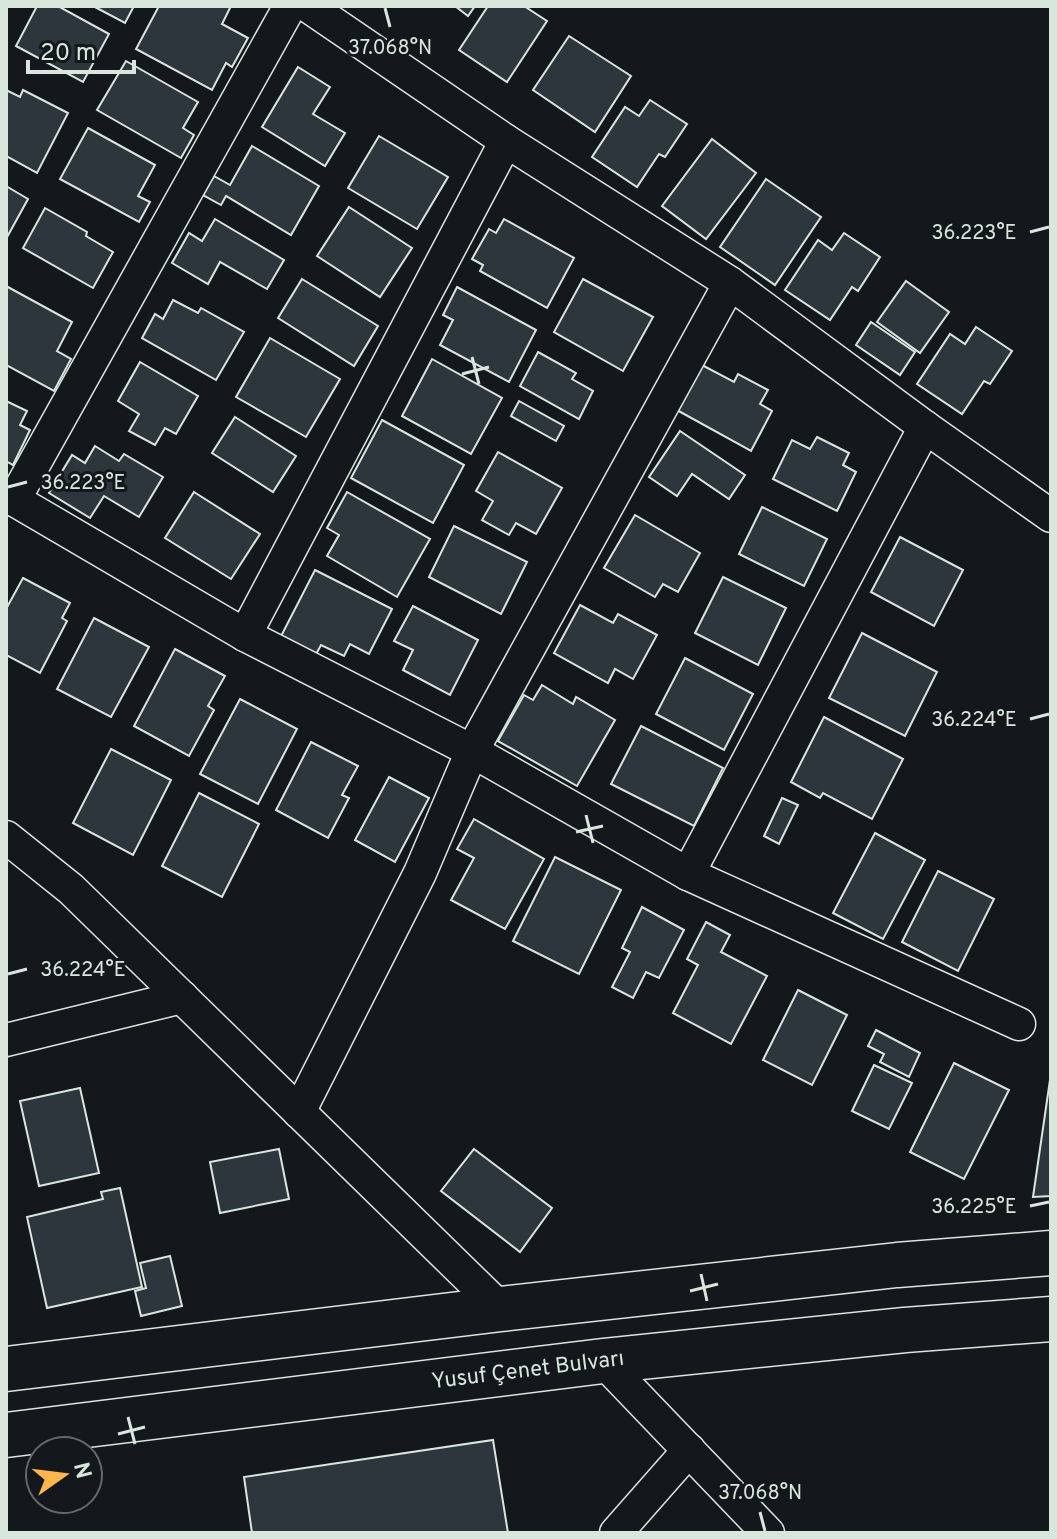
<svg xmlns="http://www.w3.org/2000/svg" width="1057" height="1539" font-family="Overpass,sans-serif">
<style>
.building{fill:#2c363c;stroke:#d8e6dc;stroke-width:2}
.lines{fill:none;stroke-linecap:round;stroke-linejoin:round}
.minor-casing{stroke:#d8e6dc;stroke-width:35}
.trunk-casing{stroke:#d8e6dc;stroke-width:47}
.minor{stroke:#14181c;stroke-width:32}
.trunk{stroke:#14181c;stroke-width:44}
.ticks{fill:none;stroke:#d8e6dc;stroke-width:3}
.labels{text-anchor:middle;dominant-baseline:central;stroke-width:6;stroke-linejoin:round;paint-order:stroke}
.street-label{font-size:22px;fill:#d8e6dc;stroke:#14181c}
.ticks-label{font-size:20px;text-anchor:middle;fill:#d8e6dc;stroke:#14181c;stroke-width:6;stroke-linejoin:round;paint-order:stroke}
</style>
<rect width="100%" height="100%" fill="#14181c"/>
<g class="building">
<polygon points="37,6 58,6 109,34 83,82 16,46"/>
<polygon points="93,6 134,6 125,23"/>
<polygon points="159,6 231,6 222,24 248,38 232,67 226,63 212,90 136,49"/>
<polygon points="455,6 475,6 468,16"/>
<polygon points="488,6 524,6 547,21 507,82 459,50"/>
<polygon points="569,36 631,76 595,132 533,90"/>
<polygon points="126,61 198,102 183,128 194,135 181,158 97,110"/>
<polygon points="298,67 330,87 313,114 345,133 325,166 262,127"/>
<polygon points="6,90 20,97 23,90 68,113 37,173 6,156"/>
<polygon points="650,100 687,124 665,157 659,154 637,187 592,157 625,107 639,116"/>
<polygon points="88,128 155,165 138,196 150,202 139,222 60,179"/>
<polygon points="379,136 448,177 417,229 348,188"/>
<polygon points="712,139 756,173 706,239 662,206"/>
<polygon points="252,146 319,186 291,235 226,196 221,205 203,195 214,176 230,185"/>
<polygon points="766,179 821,217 775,285 720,247"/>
<polygon points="6,186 28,199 6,239"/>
<polygon points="349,207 412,248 380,297 317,256"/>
<polygon points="45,208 87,232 86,236 113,252 93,288 23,248"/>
<polygon points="215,219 284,260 267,289 220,262 208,284 172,263 189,233 202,241"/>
<polygon points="504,219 574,258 547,308 480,271 483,265 472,259 489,229 496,233"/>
<polygon points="844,233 880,257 858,291 852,287 830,320 785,290 818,240 832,250"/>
<polygon points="302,279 378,326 354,366 278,318"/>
<polygon points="583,279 653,317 623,371 554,332"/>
<polygon points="906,281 949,312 920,353 877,322"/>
<polygon points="6,286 72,322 57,351 71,359 54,391 6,365"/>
<polygon points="457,287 536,330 509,382 440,345 453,320 443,315"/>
<polygon points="173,300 198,313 201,308 244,332 216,380 142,338 155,314 163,319"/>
<polygon points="871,322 915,352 900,375 856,345"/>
<polygon points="976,327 1012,351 990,384 984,381 962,414 917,384 950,334 965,344"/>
<polygon points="270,338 340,379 306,437 236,397"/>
<polygon points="538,352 576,373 572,379 593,391 579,419 520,386"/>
<polygon points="432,359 502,398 471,454 402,416"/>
<polygon points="140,362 198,396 176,434 165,428 155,445 129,431 139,414 118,401"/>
<polygon points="700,364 734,382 738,374 768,390 760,404 772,411 751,451 675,409"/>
<polygon points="6,401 27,411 20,425 30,430 13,465 6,461"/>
<polygon points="519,401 564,426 556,441 511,416"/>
<polygon points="235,417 296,456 273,492 212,453"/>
<polygon points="382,420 464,465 433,523 351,478"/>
<polygon points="680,431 745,475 729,499 692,474 677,496 649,477"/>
<polygon points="817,437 849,453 843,465 856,472 837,511 773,479 792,440 810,449"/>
<polygon points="95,446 119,461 124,454 163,477 139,517 104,496 90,518 49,493 72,455 85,463"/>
<polygon points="498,452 562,488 536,534 516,523 509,535 482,520 493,501 476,491"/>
<polygon points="194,492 260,534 231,579 165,538"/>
<polygon points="347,492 430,539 397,597 327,556 339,535 327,528"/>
<polygon points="762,507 827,539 804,586 739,554"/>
<polygon points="635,515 700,553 678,592 663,584 655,597 604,568"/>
<polygon points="454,526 527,562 501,614 429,577"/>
<polygon points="900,537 963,570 934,626 871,592"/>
<polygon points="315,570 392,609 369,654 350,644 344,656 321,645 313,660 278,642"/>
<polygon points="723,577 786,608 758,665 695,633"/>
<polygon points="23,578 70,603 62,618 67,621 40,673 6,655 6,609"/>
<polygon points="580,605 613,623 618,614 657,635 633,679 615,669 608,683 554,653"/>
<polygon points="413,606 478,640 450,695 403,670 413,650 394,641"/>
<polygon points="94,618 149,647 111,717 57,689"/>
<polygon points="862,633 937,672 905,736 829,698"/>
<polygon points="175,649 225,676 208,706 214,710 189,756 134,726"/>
<polygon points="685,658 753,694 724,750 656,714"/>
<polygon points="542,685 573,704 576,697 615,720 577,786 498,741 524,695 533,700"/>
<polygon points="240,699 297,729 258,804 200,774"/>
<polygon points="824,717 903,759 872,819 823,793 820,798 791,782"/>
<polygon points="641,726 723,768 694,826 611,784"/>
<polygon points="311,742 358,766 342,795 349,798 328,838 276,810"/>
<polygon points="111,749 171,780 133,855 73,823"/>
<polygon points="389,777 429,798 395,862 355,840"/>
<polygon points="199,793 259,824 222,897 162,866"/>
<polygon points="782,798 798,805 779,844 764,836"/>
<polygon points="474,819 544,859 505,929 451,900 474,858 457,849"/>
<polygon points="875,833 925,860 883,939 833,913"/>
<polygon points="555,857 621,890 579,974 513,941"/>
<polygon points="938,871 994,899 958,971 902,942"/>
<polygon points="642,907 684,930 659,978 646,972 633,998 612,987 630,952 622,948"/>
<polygon points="706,922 730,935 721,952 767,976 731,1044 673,1013 698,965 687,959"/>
<polygon points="798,990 847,1015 812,1085 763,1060"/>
<polygon points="876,1030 920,1053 909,1077 880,1062 884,1054 868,1046"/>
<polygon points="954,1063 1009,1090 964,1179 910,1152"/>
<polygon points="874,1065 912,1083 889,1129 852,1111"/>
<polygon points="1051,1073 1051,1196 1033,1197"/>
<polygon points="80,1088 99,1173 39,1186 20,1101"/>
<polygon points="279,1149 289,1199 220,1213 210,1162"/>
<polygon points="474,1149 552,1208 520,1252 441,1191"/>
<polygon points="120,1188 142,1287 47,1308 27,1217 103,1199 101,1192"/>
<polygon points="170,1256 182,1306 141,1316 135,1291 146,1288 140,1263"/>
<polygon points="493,1440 508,1533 252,1533 244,1477"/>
</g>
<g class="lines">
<g class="minor-casing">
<g id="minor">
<polyline points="308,6 506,141 730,283 925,427 1051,516"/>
<polyline points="6,495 245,635 472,751 688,874 1019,1024"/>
<polyline points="14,500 290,6"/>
<polyline points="245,635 506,141"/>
<polyline points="6,837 71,889 501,1309"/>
<polyline points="688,874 925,427"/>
<polyline points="6,1040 182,997"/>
<polyline points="299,1112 420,873 472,751 730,283"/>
<polyline points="603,1361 768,1533"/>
<polyline points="616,1533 689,1450"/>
</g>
</g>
<g class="trunk-casing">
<g id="trunk">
<polyline points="6,1369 501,1309 897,1265 1051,1253"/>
<polyline points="6,1435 603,1361 905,1330 1051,1319"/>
</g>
</g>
<use href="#minor" class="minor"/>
<use href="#trunk" class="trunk"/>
</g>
<path class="ticks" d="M385,8L390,27M1030,232L1049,227M472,357L479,384M462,374L489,367M8,487L27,482M1030,719L1049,714M586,815L593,843M576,832L603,826M8,974L27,969M1030,1206L1049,1202M701,1274L707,1301M690,1291L718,1284M128,1417L135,1444M118,1434L145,1427M760,1512L765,1531"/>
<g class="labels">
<g class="street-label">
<text transform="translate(528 1371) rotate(-7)">Yusuf Çenet Bulvarı</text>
</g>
</g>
<g class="ticks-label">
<text x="390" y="54">37.068°N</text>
<text x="974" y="239">36.223°E</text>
<text x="83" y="489">36.223°E</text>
<text x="974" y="726">36.224°E</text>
<text x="83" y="976">36.224°E</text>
<text x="974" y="1213">36.225°E</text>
<text x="760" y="1499">37.068°N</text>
</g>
<rect width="1057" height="1539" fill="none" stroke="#d8e6dc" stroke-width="16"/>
<g transform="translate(64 1475) rotate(76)"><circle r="38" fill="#14181c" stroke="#626a69" stroke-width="2"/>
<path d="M0-6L14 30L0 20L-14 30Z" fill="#ffb74d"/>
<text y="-12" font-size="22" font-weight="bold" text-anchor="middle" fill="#d8e6dc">N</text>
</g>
<path d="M28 60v12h106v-12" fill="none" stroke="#d8e6dc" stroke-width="4"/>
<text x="40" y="60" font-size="24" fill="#d8e6dc" stroke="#14181c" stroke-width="6" paint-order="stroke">20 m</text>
</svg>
